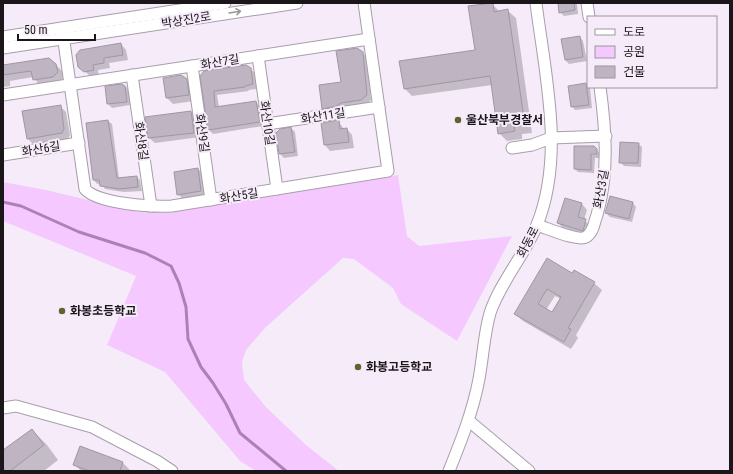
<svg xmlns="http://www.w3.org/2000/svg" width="733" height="474" font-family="'Roboto Condensed','Noto Sans KR',sans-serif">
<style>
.green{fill:#f5c9ff}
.shadow{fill:#0003;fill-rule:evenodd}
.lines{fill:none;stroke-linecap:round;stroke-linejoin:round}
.stream{stroke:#b07fba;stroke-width:3}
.building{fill:#bfb4c1;stroke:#a197a3;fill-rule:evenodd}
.minor-casing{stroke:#a89eaa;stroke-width:13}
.minor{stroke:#fff;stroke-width:11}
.oneway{stroke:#989698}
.poi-dot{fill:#61622f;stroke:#f6ecf9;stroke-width:1.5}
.labels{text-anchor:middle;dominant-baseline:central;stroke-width:4;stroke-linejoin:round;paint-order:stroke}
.street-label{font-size:12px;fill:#1a161a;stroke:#f6ecf9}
.poi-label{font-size:12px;font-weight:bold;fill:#1a161a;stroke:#f6ecf9;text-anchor:start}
</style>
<rect width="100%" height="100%" fill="#f6ecf9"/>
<polygon class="green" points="398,175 407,236 419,246 512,236 457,341 401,304 393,288 354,259 343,258 266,327 246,350 242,362 244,380 266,407 306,445 339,471 256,471 240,461 165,372 107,345 136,276 3,221 3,182 46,190 139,212 169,213"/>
<g class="shadow">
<polygon points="559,3 577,3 578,14 564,16 560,12"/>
<polygon points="492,4 500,12 508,11 516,18 532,133 522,134 522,139 507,141 499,133 492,85 412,96 404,88 476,51"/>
<polygon points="580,37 583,41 587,61 569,64 565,60"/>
<polygon points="121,44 126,50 128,60 109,63 110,68 98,70 99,76 91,77 79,66"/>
<polygon points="363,53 367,58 371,100 366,105 327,113 323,108"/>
<polygon points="56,65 62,71 63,78 59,83 40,86 33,77 10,81 10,86 3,87 3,66"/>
<polygon points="250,69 255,73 257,89 248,90 249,91 217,95 219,107 256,102 260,107 263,126 213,134 209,130 202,76"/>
<polygon points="164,78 186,80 192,86 194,101 173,104 167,98"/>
<polygon points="586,85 590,88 592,108 575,110 572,106"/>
<polygon points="125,86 129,90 130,105 112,108 108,104 106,87"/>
<polygon points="60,106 66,112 70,135 68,139 33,144 27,138"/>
<polygon points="191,112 197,118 200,137 155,143 149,138"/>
<polygon points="108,121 112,124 119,178 137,177 140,180 142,191 124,192 105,189 101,183 97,184 94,180"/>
<polygon points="338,121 344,129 347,129 352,135 354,148 330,151 325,145 322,124"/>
<polygon points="291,128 295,132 298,156 284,158 280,154 277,133"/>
<polygon points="638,144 642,147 641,167 624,166 620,162"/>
<polygon points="594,147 600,154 600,158 595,158 594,173 578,172 575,169"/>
<polygon points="198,169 204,175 207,197 184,200 178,194"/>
<polygon points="633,203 636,207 632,222 610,217 606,213"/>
<polygon points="582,204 587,210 584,220 591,226 589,236 564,229 558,223"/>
<path d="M547,260L573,274L594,283L602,290L576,335L578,338L571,349L523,321L515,314ZM555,296L561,299L552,313L546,310Z"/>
<polygon points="32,430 47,445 58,460 44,471 7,471 3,465 3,452"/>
<polygon points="81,447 123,463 131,471 81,471 75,465"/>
</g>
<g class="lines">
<polyline class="stream" points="3,202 21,206 79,232 145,253 171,266 179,283 186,307 188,339 201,367 213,383 226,404 240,433 286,471"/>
</g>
<g class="building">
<polygon points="493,3 494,12 508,9 525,125 514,127 515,131 498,134 490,76 404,89 399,61 475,50 468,6"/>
<polygon points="558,3 574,3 575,10 559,13"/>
<polygon points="580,36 583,57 565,60 561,39"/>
<polygon points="121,43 123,55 104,58 104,63 93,65 94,70 84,72 78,67 76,55 80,50"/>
<polygon points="357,48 363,52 367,95 361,100 341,103 337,106 322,109 319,85 341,82 336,51"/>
<polygon points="49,58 56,64 58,72 53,77 33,80 31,71 3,75 3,65"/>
<polygon points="246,65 251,68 253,84 245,86 245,87 214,91 215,107 256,101 260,122 208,130 200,76 204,71"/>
<polygon points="181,75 187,79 189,95 166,98 163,78"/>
<polygon points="586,83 589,105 571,107 568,86"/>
<polygon points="122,84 125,86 127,102 107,104 105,86"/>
<polygon points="61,105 64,129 62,133 27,139 22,111"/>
<polygon points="191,111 194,133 148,138 145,117"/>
<polygon points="108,120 117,178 137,176 138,187 120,189 100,186 99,180 93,180 86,123"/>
<polygon points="339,120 340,129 347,128 349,142 324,145 321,123"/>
<polygon points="291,127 295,152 279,154 276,133 280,129"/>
<polygon points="620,142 639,143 638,163 619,163"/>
<polygon points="574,146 594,146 597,149 597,154 591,154 591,170 574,169"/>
<polygon points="198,168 201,191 177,195 174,172"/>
<polygon points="610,196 633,202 629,219 605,213"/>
<polygon points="565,198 582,203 578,217 586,219 583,231 557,223"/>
<path d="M547,258L572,273L574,270L595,282L568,328L571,329L564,342L514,314ZM547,289L561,297L552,312L538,304Z"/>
<polygon points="32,429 44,445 10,471 6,471 3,467 3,450"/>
<polygon points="80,446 123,462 120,471 89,471 73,465"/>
</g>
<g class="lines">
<g class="minor-casing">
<g id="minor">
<polyline points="587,3 589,17"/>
<path d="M62,28L85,189C98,204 152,207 172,206L388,171L364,3"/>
<polyline points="3,37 225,3"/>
<polyline points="3,48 297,3"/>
<polyline points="258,56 277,189"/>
<polyline points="192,66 211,200"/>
<polyline points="132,75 151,206"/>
<polyline points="3,95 369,39"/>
<polyline points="267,124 379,107"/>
<polyline points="512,148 532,145 551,138 606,136"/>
<polyline points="3,155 79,143"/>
<path d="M537,225C547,228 578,242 586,237C594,232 594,222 597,215C609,172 606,131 600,87"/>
<polyline points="3,408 16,406 92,427 157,461 172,471"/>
<polyline points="469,421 529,471"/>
<path d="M449,471C461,441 473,411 479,379C483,357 484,334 490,313C501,281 524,256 537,225C565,155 545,75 536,3"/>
</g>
</g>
<use href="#minor" class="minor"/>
</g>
<defs><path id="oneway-shaft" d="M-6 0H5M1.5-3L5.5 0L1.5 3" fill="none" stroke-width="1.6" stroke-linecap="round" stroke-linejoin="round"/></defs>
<use class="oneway" href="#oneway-shaft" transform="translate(235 12) rotate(-9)"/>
<g class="poi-dot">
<circle cx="458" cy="120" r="4"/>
<circle cx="62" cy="311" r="4"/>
<circle cx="358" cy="367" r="4"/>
</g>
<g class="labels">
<g class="street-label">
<text transform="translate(186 20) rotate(-9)">박상진2로</text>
<text transform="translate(220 62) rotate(-9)">화산7길</text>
<text transform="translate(323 116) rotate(-9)">화산11길</text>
<text transform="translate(267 123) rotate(82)">화산10길</text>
<text transform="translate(202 133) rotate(82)">화산9길</text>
<text transform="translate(141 141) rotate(82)">화산8길</text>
<text transform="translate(41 149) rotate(-9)">화산6길</text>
<text transform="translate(601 189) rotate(-80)">화산3길</text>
<text transform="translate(239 196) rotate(-9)">화산5길</text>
<text transform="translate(528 242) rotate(-63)">화동로</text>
</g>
<g class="poi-label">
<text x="466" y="120">울산북부경찰서</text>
<text x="70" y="311">화봉초등학교</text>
<text x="366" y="367">화봉고등학교</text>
</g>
</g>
<rect width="733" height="474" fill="none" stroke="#1a161a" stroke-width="8"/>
<rect x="587" y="16" width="130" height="72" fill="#f6ecf9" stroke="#9e96a0"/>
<rect x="595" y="29" width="20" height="6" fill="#ffffff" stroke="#9e96a0"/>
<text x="623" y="36" font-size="12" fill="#1a161a">도로</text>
<rect x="595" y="46" width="20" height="12" fill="#f5c9ff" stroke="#9e96a0"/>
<text x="623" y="56" font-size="12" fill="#1a161a">공원</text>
<rect x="595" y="66" width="20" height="12" fill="#bfb4c1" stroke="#9e96a0"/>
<text x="623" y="76" font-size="12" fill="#1a161a">건물</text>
<path d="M18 34v6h77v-6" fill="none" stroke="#1a161a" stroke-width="2"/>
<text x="24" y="34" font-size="12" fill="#1a161a" stroke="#f6ecf9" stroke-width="3" paint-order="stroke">50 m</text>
</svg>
